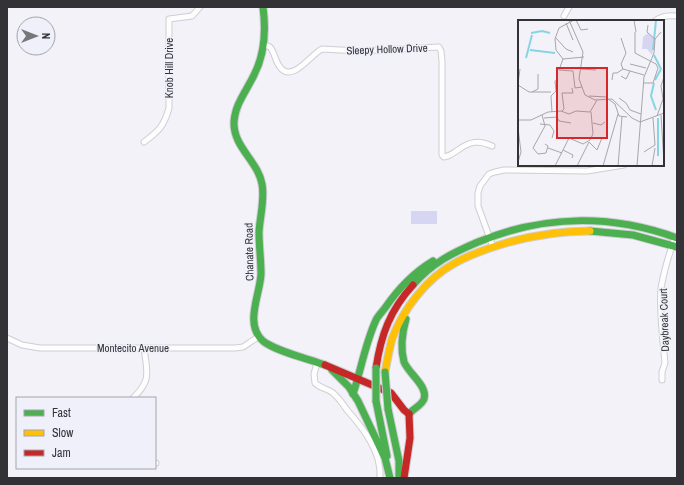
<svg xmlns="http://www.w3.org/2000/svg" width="684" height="485" font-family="'Archivo Narrow',sans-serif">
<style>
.park{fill:#d6d6f3}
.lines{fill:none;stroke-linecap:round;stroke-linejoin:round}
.street-casing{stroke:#ceced3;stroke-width:7}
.fast-casing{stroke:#ceced3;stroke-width:9}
.slow-casing{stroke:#ceced3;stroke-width:9}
.jam-casing{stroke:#ceced3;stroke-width:9}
.street{stroke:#fdfdfe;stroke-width:5}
.fast{stroke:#4caf50;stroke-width:7}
.slow{stroke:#ffc107;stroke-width:7}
.jam{stroke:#c62828;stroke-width:7}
.fast-bridge-casing{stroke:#ceced3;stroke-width:9;stroke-linecap:butt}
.fast-bridge{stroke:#4caf50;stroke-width:7}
.labels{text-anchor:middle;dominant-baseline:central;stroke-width:3;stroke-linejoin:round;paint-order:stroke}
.street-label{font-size:11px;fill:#333337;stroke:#f0f0fa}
.inset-river{fill:none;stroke:#86d5e2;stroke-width:2}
.inset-road{fill:none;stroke:#a6a6ab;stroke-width:1}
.view{fill:#d62828;fill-opacity:0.15;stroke:#d62828;stroke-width:2}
.inset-edge{fill:none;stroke:#333337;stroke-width:2}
</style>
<rect width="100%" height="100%" fill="#f2f2f8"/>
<rect class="park" x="411" y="211" width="26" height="13"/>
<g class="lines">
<g class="street-casing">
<g id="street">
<polyline points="564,16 569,7"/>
<path d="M655,21C661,16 669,15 677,16"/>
<path d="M265,45L270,47C275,53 275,61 280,67C292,84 312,53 322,49L359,51L439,47L441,51L442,61V155L444,157C451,156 453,153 458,150C470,141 479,140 492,146"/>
<path d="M144,142C159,131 164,126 169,108V19L192,16L200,7"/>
<polyline points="493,247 478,206 478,193 480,186 489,174 495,172 504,170 587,171 624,165"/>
<polyline points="7,338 22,345 40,348 235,348 243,347 258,337"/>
<path d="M317,363L314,374L315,383C320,388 328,389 333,393C339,398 343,404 347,410C363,428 382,452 380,478"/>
<path d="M662,380V372L665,363C663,339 659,313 661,288C664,271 669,254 675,237"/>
<path d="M133,398C152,380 147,372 144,348"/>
<polyline points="155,463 156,463"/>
</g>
</g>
<g class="fast-casing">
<g id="fast">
<path d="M263,7C266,30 265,54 254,75C247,90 235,104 234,122C233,147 258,161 262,184C265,199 260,216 259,232C259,246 261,260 261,274C260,295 244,324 263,341C275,351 309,359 325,365"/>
<polyline points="590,231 633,235 677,247"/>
<path d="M413,285C432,263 452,253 478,242C543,215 611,214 677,238"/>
<path d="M406,319C402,333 400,347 404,362C409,374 428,386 424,399C422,405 413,409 409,414"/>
<polyline points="332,370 349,387 358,401 385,458 390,478"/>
<path d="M353,394C361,370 365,344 376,320C378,316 382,312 385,308C398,289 413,273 433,261"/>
<polyline points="376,401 387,456"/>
<polyline points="388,409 399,461 399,478"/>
</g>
</g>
<g class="slow-casing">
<path id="slow" d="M385,372C387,361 389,350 392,339C403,309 427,278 455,263C471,254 489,248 506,243C534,235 562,231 590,231"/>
</g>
<g class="jam-casing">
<g id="jam">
<polyline points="325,365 391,393 404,410 409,414"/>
<path d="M376,368C381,335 390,310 413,285"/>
<polyline points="404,478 410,438 409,414"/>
</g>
</g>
<use href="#street" class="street"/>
<use href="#fast" class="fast"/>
<use href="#slow" class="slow"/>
<use href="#jam" class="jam"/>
<g class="fast-bridge-casing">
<g id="fast-bridge">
<polyline points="376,368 376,401"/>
<polyline points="385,372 388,409"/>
</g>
</g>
<use href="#fast-bridge" class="fast-bridge"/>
</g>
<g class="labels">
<g class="street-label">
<text transform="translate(387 49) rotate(-2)">Sleepy Hollow Drive</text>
<text transform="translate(169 68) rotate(-90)">Knob Hill Drive</text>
<text transform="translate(249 252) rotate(-91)">Chanate Road</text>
<text transform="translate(664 320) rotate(-92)">Daybreak Court</text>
<text x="133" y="348">Montecito Avenue</text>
</g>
</g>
<g transform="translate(518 20)">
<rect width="146" height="146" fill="#f2f2f8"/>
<path d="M130,13L137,19L134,35L129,29H124L125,17Z" fill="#d6d6f3"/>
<path class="inset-river" d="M13,13L24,11L32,13M12,30L37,33M135,30L138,0M136,35L143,49L137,60M8,38L14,15M136,63L133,76L138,90M140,98V136"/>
<path class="inset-road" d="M51,0L65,32L61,59L67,75L77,80L94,79L114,98L122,102L146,93M56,0L41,8L37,19L38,30L45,39L66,37M58,0L63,10L70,9M116,0L118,12M48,3L55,20M130,5L129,12L137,19M117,12V33L138,44L140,48L135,63H125M37,17L48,29L55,32M103,18L108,33L103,44L105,49M45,39L41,50L55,51L57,68L64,67M112,44L128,48M63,49L78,50M103,56L108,59L112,51M94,60L95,53H99L105,49L126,55M0,64L2,49M0,65L11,72H33M14,72L20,69V54M71,76L89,77M101,78L108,83L112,90L123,94M90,79L97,84L101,96L109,97M44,91L46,89L44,73H55L54,68M34,92L33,76L38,71L37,61L40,60M24,95L27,106L15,128L20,134L28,133L30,126L27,124M143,95L146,143M139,96L145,79L143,66L146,57M26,98L39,97L41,101L53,103M0,100H13L30,92L43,91L51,94L58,91L72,92L79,80M75,103L83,105L87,102M22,104L32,105L36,111L34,118M0,108L3,132L0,142M30,128L44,133M45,130L55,135L54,138M126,132L137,125L135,98M37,146L51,118L65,124L72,120L75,114L73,92M59,146L71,122L79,130L84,118M85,146L100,94M100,146L104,97M119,146L126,57L136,33L137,19L143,12M134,146L137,128"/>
<path class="view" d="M39,48H89V118H39Z"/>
<rect width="146" height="146" class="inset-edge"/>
</g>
<rect width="684" height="485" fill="none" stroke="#333337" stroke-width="16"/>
<rect x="16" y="397" width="140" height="72" fill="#f0f0fa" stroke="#a4a4ac"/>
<rect x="24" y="410" width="20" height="6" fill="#4caf50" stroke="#a4a4ac"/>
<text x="52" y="417" font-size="12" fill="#333337">Fast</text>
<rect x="24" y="430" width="20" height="6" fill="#ffc107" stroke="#a4a4ac"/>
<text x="52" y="437" font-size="12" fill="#333337">Slow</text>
<rect x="24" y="450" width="20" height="6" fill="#c62828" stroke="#a4a4ac"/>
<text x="52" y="457" font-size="12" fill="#333337">Jam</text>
<g transform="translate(36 36) rotate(90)"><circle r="19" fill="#f0f0fa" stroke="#a4a4ac"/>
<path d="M0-3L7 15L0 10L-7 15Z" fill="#76767b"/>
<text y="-6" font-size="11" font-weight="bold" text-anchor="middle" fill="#333337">N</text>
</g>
</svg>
